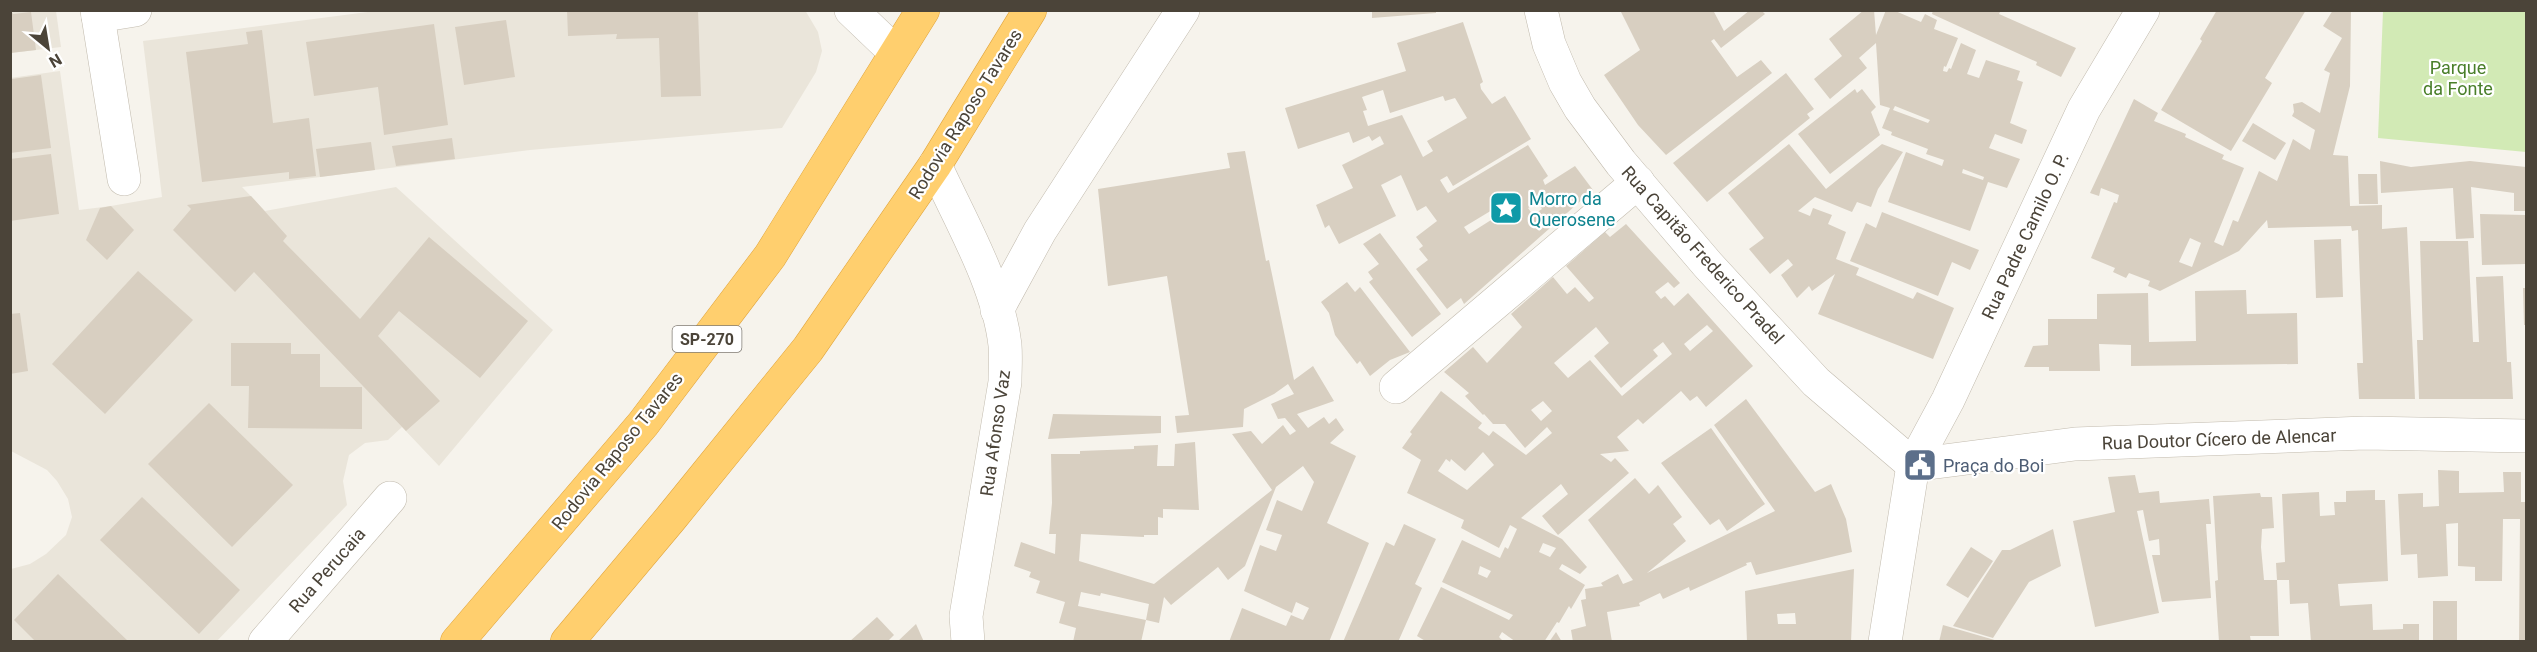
<svg xmlns="http://www.w3.org/2000/svg" width="2537" height="652" font-family="Roboto,sans-serif">
<style>
.residential{fill:#eae5da}
.green{fill:#d2eab5}
.building{fill:#d8cfc1;fill-rule:evenodd}
.lines{fill:none;stroke-linecap:round;stroke-linejoin:round}
.minor-casing{stroke:#c2bbae;stroke-width:34}
.highway-casing{stroke:#e0a43c;stroke-width:34}
.minor{stroke:#fff;stroke-width:33}
.highway{stroke:#ffcf6e;stroke-width:33}
.labels{text-anchor:middle;dominant-baseline:central;stroke-width:4.5;stroke-linejoin:round;paint-order:stroke}
.shield{fill:#fff;stroke:#817c74;stroke-width:1.5}
.shield-label{font-size:16px;font-weight:bold;fill:#4b4439}
.park-label{font-size:18px;fill:#4a7f2a;stroke:#fff}
.street-label{font-size:18px;fill:#4b4439;stroke:#fff}
.culture-label{font-size:18px;fill:#0d838f;stroke:#fff;text-anchor:start}
.service-label{font-size:18px;fill:#4e5e75;stroke:#fff;text-anchor:start}
</style>
<rect width="100%" height="100%" fill="#f6f3ec"/>
<g class="residential">
<polygon points="383,10 805,10 818,32 822,51 816,72 782,128 530,150 242,187 265,211 396,187 553,330 439,466 402,427 388,440 365,443 349,455 343,481 347,505 216,642 11,641 11,569 30,564 46,554 66,535 72,517 68,499 57,481 47,470 11,451 10,78 60,71 79,210 111,206 162,197 143,41"/>
<polygon points="10,11 56,11 61,47 11,53"/>
</g>
<polygon class="green" points="2383,11 2526,11 2526,152 2378,138"/>
<g class="building">
<polygon points="10,10 13,14 31,12 36,50 10,53"/>
<polygon points="567,10 698,10 701,96 661,97 659,38 616,39 617,34 568,36"/>
<polygon points="1372,10 1436,10 1436,13 1372,18"/>
<polygon points="1620,10 1713,10 1724,31 1750,10 1761,10 1765,14 1721,48 1714,39 1711,41 1737,77 1761,60 1772,73 1666,155 1638,125 1604,75 1640,50"/>
<path d="M1864,10H1874L1876,35L1886,10H1893L1921,22L1925,14L1937,20L1934,29L1958,38L1946,67L1944,66L1943,71L1947,72L1949,68L1951,69L1961,43L1976,50L1967,74L1979,78L1986,60L2020,71L2017,80L2023,82L2010,123L2027,130L2022,144L1995,134L1989,148L2020,159L2007,188L1988,182L1970,231L1888,202L1906,152L1942,166L1944,160L1926,154L1928,149L1891,135L1892,132L1882,128L1890,108L1880,105L1876,43L1859,58L1867,68L1830,99L1814,79L1842,56L1829,39ZM1895,106L1930,120L1928,123L1893,110ZM1963,169L1984,177L1983,180L1962,173Z"/>
<polygon points="1933,10 2001,10 1999,14 2076,48 2061,77 2036,65 2037,62 1932,14"/>
<polygon points="2217,10 2306,10 2265,78 2272,83 2231,151 2161,110 2202,41 2200,39"/>
<path d="M2333,10H2351L2350,86L2333,155L2348,156L2350,206L2382,205V229L2407,227L2415,399H2359L2357,363H2363L2358,230L2352,231L2351,226L2268,228L2267,220L2239,251L2160,291L2148,286L2150,281L2129,273L2126,278L2113,272L2115,268L2091,258L2114,202L2117,203L2119,195L2101,188L2099,196L2090,193L2134,99L2158,113L2154,121L2186,134L2185,137L2224,155L2222,159L2244,168L2214,242L2223,246L2233,220L2238,222L2259,171L2277,181L2293,139L2310,150L2315,130L2292,116L2294,112L2293,104L2302,102L2320,113L2330,73L2324,70L2342,38L2323,26ZM2190,238L2201,243L2192,267L2179,262Z"/>
<polygon points="506,20 515,77 464,85 455,27"/>
<path d="M1463,22L1483,82L1480,84L1481,89L1492,104L1505,96L1531,139L1453,186L1447,176L1440,180L1448,193L1528,145L1548,176L1543,180L1545,185L1575,166L1593,190L1464,304L1461,298L1447,309L1416,269L1428,260L1419,249L1423,246L1416,237L1437,221L1426,206L1417,211L1401,175L1381,185L1396,216L1339,244L1329,225L1325,228L1316,205L1353,188L1342,165L1384,144L1380,136L1372,141L1369,136L1353,143L1349,132L1298,149L1285,108L1406,71L1397,43ZM1383,90L1390,113L1443,96L1445,101L1455,98L1467,118L1427,141L1433,151L1423,157L1402,115L1368,126L1363,111L1367,110L1362,97ZM1517,195L1521,201L1469,234L1464,227ZM1537,202L1542,209L1533,215L1528,208Z"/>
<polygon points="434,24 448,125 384,135 378,87 314,96 306,42"/>
<polygon points="262,30 273,123 309,118 316,176 289,179 289,172 202,182 186,52 248,44 246,32"/>
<polygon points="1786,73 1814,109 1807,114 1810,118 1707,202 1673,163"/>
<polygon points="41,75 51,148 10,153 12,79"/>
<polygon points="1855,89 1857,93 1862,89 1876,107 1871,112 1880,135 1830,174 1798,134"/>
<polygon points="2253,123 2286,143 2275,160 2242,141"/>
<polygon points="452,138 455,159 396,166 392,146"/>
<polygon points="371,142 375,170 320,177 316,149"/>
<polygon points="1789,144 1826,189 1882,144 1903,152 1878,189 1871,207 1857,202 1852,212 1815,197 1798,211 1810,216 1813,208 1832,215 1828,224 1846,232 1836,259 1859,268 1856,275 1913,299 1917,292 1954,308 1933,359 1818,314 1835,274 1812,291 1809,286 1797,298 1781,275 1793,265 1788,259 1770,274 1749,249 1764,238 1728,193"/>
<polygon points="1245,151 1266,261 1269,260 1294,380 1313,366 1334,401 1297,414 1308,428 1324,417 1329,424 1336,418 1344,430 1330,443 1356,456 1327,523 1369,543 1329,642 1229,642 1242,608 1286,626 1291,615 1303,620 1309,608 1296,602 1292,613 1244,591 1260,545 1276,551 1282,535 1266,530 1277,500 1302,511 1314,482 1303,466 1276,487 1245,566 1228,580 1218,567 1171,605 1164,597 1159,623 1146,620 1149,604 1101,593 1100,596 1081,592 1078,606 1146,620 1141,642 1073,642 1076,628 1059,623 1065,602 1036,593 1040,581 1029,577 1031,572 1014,566 1021,542 1055,554 1056,534 1049,534 1052,503 1051,454 1080,454 1080,451 1134,449 1134,446 1158,445 1157,466 1174,466 1175,444 1195,442 1199,510 1163,509 1163,518 1158,517 1158,535 1144,535 1144,537 1081,534 1079,561 1154,584 1272,490 1232,434 1251,431 1262,444 1283,425 1290,435 1296,431 1285,418 1278,419 1271,404 1294,394 1288,384 1274,394 1244,409 1243,427 1177,433 1175,416 1189,415 1167,276 1108,286 1098,189 1230,168 1227,153"/>
<polygon points="51,154 59,214 10,221 10,159"/>
<polygon points="2380,161 2411,167 2470,161 2526,167 2526,211 2514,211 2514,193 2471,187 2474,238 2456,239 2453,188 2381,193"/>
<polygon points="2358,174 2377,174 2378,204 2359,204"/>
<polygon points="251,196 287,236 283,241 360,319 429,237 528,321 480,378 399,311 378,336 440,401 406,431 254,272 235,292 173,230 191,209 187,205"/>
<polygon points="111,206 134,230 107,260 86,240 100,208"/>
<polygon points="1882,212 1979,250 1970,270 1952,262 1938,296 1850,261 1866,223 1876,228"/>
<polygon points="2480,214 2526,215 2526,264 2482,265"/>
<path d="M1626,224L1680,283L1674,288L1668,282L1655,292L1661,299L1665,296L1674,306L1688,293L1753,366L1706,407L1697,396L1690,401L1681,391L1643,424L1638,419L1617,437L1629,451L1600,454L1611,462L1615,458L1629,473L1558,535L1542,516L1568,494L1561,484L1521,518L1562,539L1587,567L1580,574L1562,564L1559,569L1585,585L1571,609L1569,606L1559,623L1557,622L1544,642H1516L1502,632L1499,637L1504,642H1427L1417,636L1441,587L1509,620L1513,615L1442,582L1462,540L1500,558L1505,547L1508,549L1517,529L1510,525L1499,548L1461,528L1464,520L1407,493L1421,460L1402,448L1412,434L1410,432L1441,391L1482,423L1478,428L1489,436L1493,431L1526,455L1552,433L1547,427L1525,448L1505,424H1493L1484,414L1483,415L1465,396L1469,393L1444,372L1473,347L1487,363L1522,327L1511,314L1553,277L1567,294L1575,287L1589,302L1594,298L1566,266L1605,232L1610,237ZM1707,325L1713,331L1690,351L1684,344ZM1596,327L1609,343L1594,356L1621,388L1658,356L1653,350L1663,342L1672,354L1622,396L1590,360L1568,378L1554,363ZM1543,401L1552,411L1541,421L1531,410ZM1483,452L1494,465L1467,490L1438,471L1446,459L1450,462L1451,459L1465,471ZM1543,543L1556,548L1550,557L1539,552ZM1480,566L1491,571L1487,578L1478,574Z"/>
<polygon points="1380,233 1441,314 1412,337 1369,282 1373,279 1368,272 1379,264 1363,244"/>
<polygon points="2341,239 2343,297 2316,298 2314,240"/>
<polygon points="2420,241 2468,241 2473,342 2479,342 2476,277 2503,276 2507,362 2511,362 2513,399 2419,399 2417,340 2423,340"/>
<polygon points="138,271 193,320 105,414 52,364"/>
<polygon points="1347,282 1355,292 1360,287 1410,352 1390,360 1370,376 1360,361 1357,364 1335,335 1329,313 1321,302"/>
<polygon points="2523,288 2526,288 2526,325 2524,325"/>
<polygon points="2246,290 2247,314 2297,313 2298,364 2131,366 2131,345 2099,344 2100,371 2049,371 2049,367 2024,367 2033,346 2048,345 2048,319 2097,319 2097,294 2148,293 2149,342 2196,341 2195,291"/>
<polygon points="20,313 28,371 10,374 10,314"/>
<polygon points="231,343 291,343 291,354 320,354 320,387 362,387 362,429 248,428 249,386 231,386"/>
<polygon points="1746,399 1815,492 1831,484 1846,519 1852,552 1756,575 1751,562 1746,563 1747,565 1690,591 1689,587 1663,599 1660,593 1639,603 1640,606 1607,612 1612,642 1573,642 1571,630 1586,626 1581,600 1586,599 1585,589 1603,586 1601,583 1618,574 1623,584 1633,580 1588,520 1635,478 1649,494 1658,485 1682,517 1673,524 1686,541 1647,573 1775,511 1714,425"/>
<polygon points="209,403 293,485 232,547 148,464"/>
<polygon points="1053,414 1161,416 1161,433 1048,439"/>
<polygon points="1711,428 1765,504 1727,531 1719,519 1710,525 1661,463"/>
<polygon points="2438,470 2459,471 2459,493 2504,492 2503,472 2521,472 2521,502 2526,502 2526,642 2519,642 2520,519 2503,519 2502,581 2475,581 2475,567 2458,566 2458,523 2446,524 2448,576 2418,578 2417,554 2401,555 2398,494 2423,493 2423,507 2439,506"/>
<polygon points="2135,475 2139,493 2159,491 2160,503 2209,499 2211,524 2206,524 2211,598 2162,602 2152,555 2160,555 2159,539 2149,541 2143,510 2137,511 2159,613 2095,627 2073,521 2115,512 2108,477"/>
<polygon points="2375,490 2375,500 2385,500 2388,581 2338,584 2340,606 2372,604 2373,630 2403,629 2403,624 2419,624 2419,642 2311,642 2308,603 2290,604 2289,580 2277,580 2279,636 2250,636 2251,642 2219,642 2215,581 2218,580 2213,496 2260,493 2261,497 2272,497 2274,528 2262,529 2261,547 2264,580 2277,580 2276,563 2285,562 2282,494 2319,492 2320,516 2335,515 2334,502 2346,502 2346,491"/>
<polygon points="142,497 240,590 199,634 100,540"/>
<polygon points="1404,524 1436,539 1415,584 1422,588 1398,642 1343,642 1386,542 1394,546"/>
<polygon points="2053,529 2061,566 2029,582 1993,638 1953,626 2002,550 2010,550"/>
<polygon points="1971,547 1993,561 1968,598 1946,585"/>
<path d="M1854,569L1851,642H1747L1745,591ZM1795,613L1796,624H1778L1777,614Z"/>
<polygon points="58,574 129,642 36,642 14,620"/>
<rect x="2433" y="601" width="24" height="41"/>
<polygon points="877,617 894,635 887,642 849,642"/>
<polygon points="916,624 924,642 897,642"/>
<polygon points="1943,625 1998,641 1998,642 1939,642"/>
<polygon points="1556,632 1562,642 1549,642"/>
</g>
<g class="lines">
<g class="minor-casing">
<g id="minor">
<polyline points="97,10 124,179"/>
<polyline points="851,10 895,52"/>
<polyline points="1541,10 1549,44 1565,82 1580,108 1621,163 1708,265 1816,382 1913,465"/>
<polyline points="98,16 135,10"/>
<path d="M935,165C960,220 998,284 1005,345C1006,357 1005,370 1005,382L966,616L968,642"/>
<polyline points="997,310 1040,231 1183,10"/>
<polyline points="1396,387 1638,182"/>
<polyline points="1913,465 2075,444 2365,433 2526,436"/>
<polyline points="265,642 390,498"/>
<polyline points="1885,642 1913,465 1948,400 2084,109 2143,10"/>
</g>
</g>
<g class="highway-casing">
<g id="highway">
<polyline points="457,642 643,424 770,256 923,10"/>
<polyline points="567,642 671,518 808,349 935,165 1030,10"/>
</g>
</g>
<use href="#minor" class="minor"/>
<use href="#highway" class="highway"/>
</g>
<defs>
<g id="sight-square" transform="scale(1.725)"><rect x="-9" y="-9" width="18" height="18" rx="4" fill="#0f9aa8" stroke="#fff"/><path d="M0-6L1.8-2.2L6-1.7L2.9 1.2L3.7 5.4L0 3.3L-3.7 5.4L-2.9 1.2L-6-1.7L-1.8-2.2Z" fill="#fff"/></g>
<g id="civic-square" transform="scale(1.725)"><rect x="-9" y="-9" width="18" height="18" rx="4" fill="#5c6f8a" stroke="#fff"/><path d="M-.6-6.5H3V-4.5H.6V-3L4-1V1h2V6H-6V1h2V-1L-.6-3ZM-1.2 2.5V6h2.4V2.5Z" fill="#fff"/></g>
</defs>
<g fill-rule="evenodd">
<use href="#sight-square" x="1506" y="208"/>
<use href="#civic-square" x="1920" y="465"/>
</g>
<g class="labels">
<rect class="shield" x="672.5" y="326" width="69" height="26" rx="4.5"/>
<g class="shield-label">
<text x="707" y="339">SP-270</text>
</g>
<g class="park-label">
<text x="2458" y="67">Parque<tspan x="2458" dy="21">da Fonte</tspan></text>
</g>
<g class="street-label">
<text transform="translate(965 114) rotate(-58)">Rodovia Raposo Tavares</text>
<text transform="translate(2025 236) rotate(-65)">Rua Padre Camilo O. P.</text>
<text transform="translate(1703 255) rotate(48)">Rua Capitão Frederico Pradel</text>
<text transform="translate(995 433) rotate(-82)">Rua Afonso Vaz</text>
<text transform="translate(2219 439) rotate(-2)">Rua Doutor Cícero de Alencar</text>
<text transform="translate(617 451) rotate(-51)">Rodovia Raposo Tavares</text>
<text transform="translate(327 570) rotate(-49)">Rua Perucaia</text>
</g>
<g class="culture-label">
<text x="1529" y="198">Morro da<tspan x="1529" dy="21">Querosene</tspan></text>
</g>
<g class="service-label">
<text x="1943" y="465">Praça do Boi</text>
</g>
</g>
<rect width="2537" height="652" fill="none" stroke="#4b4439" stroke-width="24"/>
<g transform="translate(48 48) rotate(150)" stroke="#ffffff" stroke-width="4.5" paint-order="stroke">
<path d="M0-4.5L10 22L0 15L-10 22Z" fill="#4b4439"/>
<text y="-9" font-size="16" font-weight="bold" text-anchor="middle" fill="#4b4439">N</text>
</g>
</svg>
